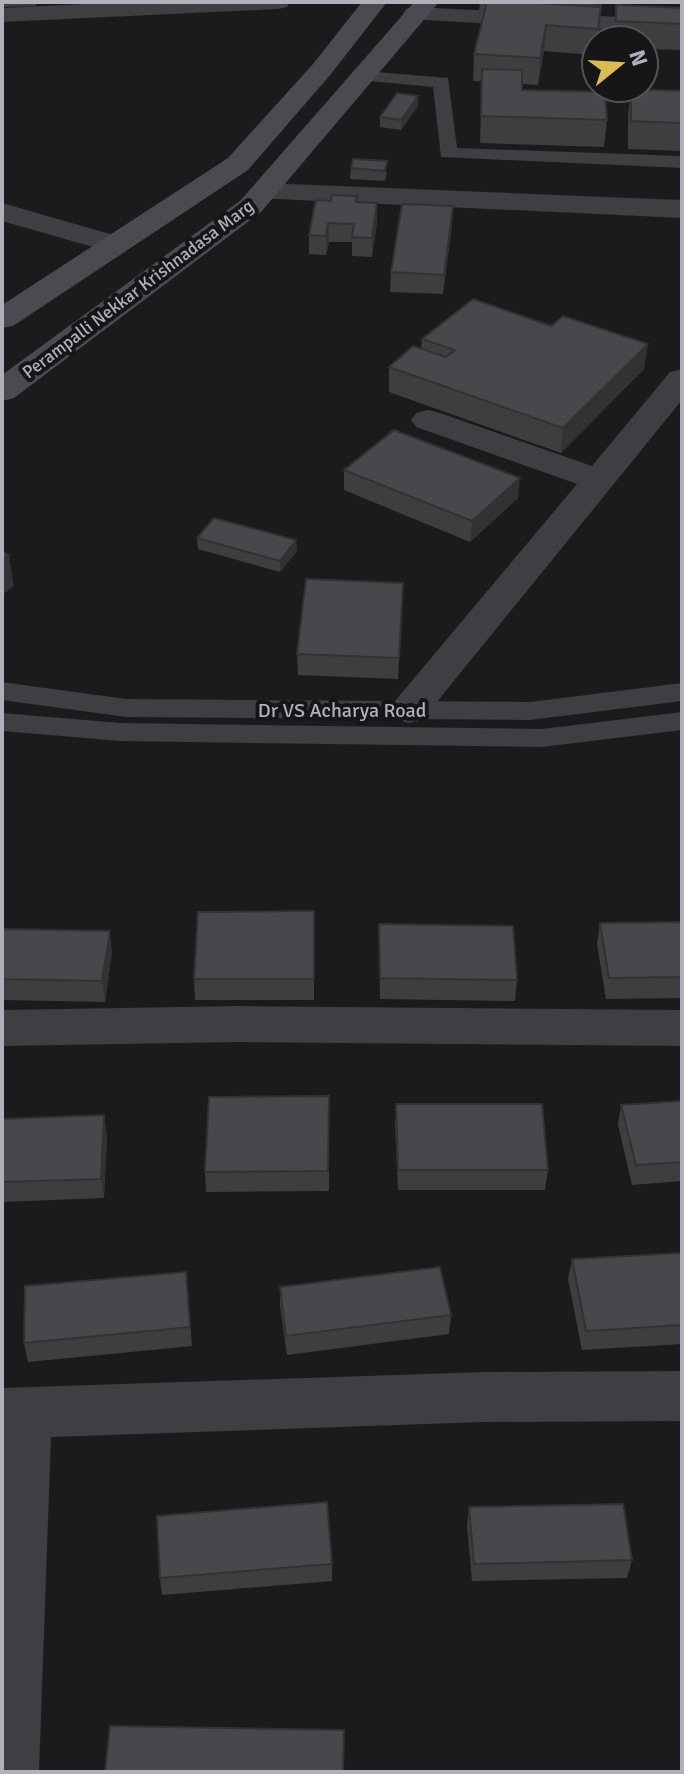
<svg xmlns="http://www.w3.org/2000/svg" width="684" height="1774" font-family="Signika,sans-serif">
<style>
.lines{fill:none;stroke-linecap:round;stroke-linejoin:round}
.lane{fill:#3e3e43;fill-rule:evenodd}
.street{fill:#3e3e43;fill-rule:evenodd}
.secondary{fill:#4a4b50;fill-rule:evenodd}
.wall{fill:#3e3e41}
.shaded-wall{fill:#323235}
.building{fill:#48484c;stroke:#323235;stroke-width:2}
.labels{text-anchor:middle;dominant-baseline:central;stroke-width:8;stroke-linejoin:round;paint-order:stroke}
.far-street-label{font-size:18px;fill:#afb1ba;stroke:#161517}
.street-label{font-size:20px;fill:#afb1ba;stroke:#161517}
</style>
<rect width="100%" height="100%" fill="#1b1a1c"/>
<g class="lines">
<g class="lane">
<polygon points="364,71 448,78 457,148 682,156 682,168 441,157 433,87 358,80 355,76"/>
<polygon points="2,682 126,699 530,702 682,683 682,701 530,720 126,717 2,700"/>
<polygon points="682,712 682,730 542,747 121,741 2,731 2,713 121,723 542,729"/>
</g>
<g class="street">
<polygon points="123,2 290,2 287,7 278,9 2,22 2,8"/>
<polygon points="415,7 682,20 682,34 406,19 403,14 406,9"/>
<polygon points="265,183 682,200 682,218 255,198 251,192 255,186"/>
<polygon points="2,203 124,238 129,244 124,250 114,253 2,221"/>
<polygon points="682,369 682,400 423,719 409,723 395,719 389,710 395,701 577,484 416,427 411,420 416,413 428,410 440,413 592,466 670,372"/>
<polygon points="239,1006 682,1010 682,1046 239,1042 2,1046 2,1010"/>
<polygon points="682,1371 682,1421 484,1422 51,1437 39,1772 2,1772 2,1388 484,1372"/>
</g>
<g class="secondary">
<polygon points="362,2 387,2 331,74 248,170 13,326 2,328 2,305 228,158 313,64"/>
<polygon points="414,2 439,2 261,212 14,398 2,401 2,375 241,200"/>
</g>
</g>
<g class="wall">
<polygon points="2,2 36,2 36,6 2,7"/>
<polygon points="480,2 555,4 555,2 604,2 600,7 599,33 597,40 596,40 595,55 544,51 538,85 522,84 522,90 607,120 604,147 480,143 482,81 473,81 474,54 484,13 479,13"/>
<polygon points="616,5 682,8 682,50 644,49 644,40 613,40"/>
<polygon points="631,89 682,91 682,151 628,149 628,116"/>
<polygon points="418,106 401,130 380,127 380,117"/>
<polygon points="351,168 387,171 385,181 350,179"/>
<polygon points="357,196 357,202 377,222 372,257 352,256 352,242 329,242 326,255 309,254 309,235 331,201"/>
<polygon points="453,206 452,225 443,294 390,292 391,272"/>
<polygon points="422,339 644,369 561,453 389,392 389,367 421,349"/>
<polygon points="344,470 518,498 470,542 344,490"/>
<polygon points="197,538 296,540 297,551 280,572 198,549"/>
<polygon points="403,583 398,679 298,675 297,654"/>
<polygon points="314,911 314,1000 195,1000 194,979"/>
<polygon points="682,922 682,998 606,999 597,944 600,923"/>
<polygon points="379,924 517,980 515,1001 380,999"/>
<polygon points="2,929 112,952 105,1002 2,1000"/>
<polygon points="329,1096 329,1191 206,1192 205,1172"/>
<polygon points="682,1101 682,1181 632,1185 618,1125 621,1105"/>
<polygon points="396,1104 548,1170 545,1190 398,1190 395,1124"/>
<polygon points="2,1119 107,1135 104,1198 2,1202"/>
<polygon points="682,1253 682,1344 582,1350 568,1279 572,1259"/>
<polygon points="280,1287 451,1315 449,1334 287,1355 280,1306"/>
<polygon points="188,1291 192,1346 28,1362 24,1343"/>
<polygon points="469,1507 632,1560 627,1578 472,1581 467,1525"/>
<polygon points="332,1564 332,1581 162,1595 160,1578"/>
</g>
<g class="shaded-wall">
<polygon points="593,2 604,2 592,17"/>
<polygon points="546,25 544,51 538,85 540,58"/>
<polygon points="418,96 418,106 401,130 401,120"/>
<polygon points="377,203 377,222 372,257 372,238"/>
<polygon points="453,206 452,225 443,294 444,275"/>
<polygon points="328,223 329,242 326,255 326,236"/>
<polygon points="648,344 644,369 561,453 563,428"/>
<polygon points="520,478 518,498 470,542 472,521"/>
<polygon points="296,540 297,551 280,572 280,561"/>
<polygon points="9,555 14,586 2,595 2,560"/>
<polygon points="110,931 112,952 105,1002 102,981"/>
<polygon points="104,1115 107,1135 104,1198 101,1179"/>
</g>
<g class="building">
<polygon points="487,2 520,2 601,7 598,29 546,25 540,58 474,54"/>
<polygon points="616,5 682,8 682,24 616,21"/>
<polygon points="482,69 522,70 522,90 605,92 607,120 481,116"/>
<polygon points="631,89 682,91 682,123 631,121"/>
<polygon points="397,93 418,96 401,120 380,117"/>
<polygon points="353,159 387,161 385,171 351,168"/>
<polygon points="332,195 357,196 356,202 377,203 372,238 352,237 354,224 328,223 326,236 309,235 316,200 331,201"/>
<polygon points="402,204 453,206 444,275 391,272"/>
<polygon points="473,299 551,326 563,316 648,344 563,428 389,367 413,346 446,357 455,350 422,339"/>
<polygon points="394,430 520,478 472,521 344,470"/>
<polygon points="214,518 296,540 280,561 197,538"/>
<polygon points="2,552 9,555 2,560"/>
<polygon points="306,579 403,583 399,658 297,654"/>
<polygon points="314,911 314,979 194,979 198,912"/>
<polygon points="682,922 682,977 609,978 600,923"/>
<polygon points="379,924 513,926 517,980 380,978"/>
<polygon points="2,929 110,931 102,981 2,979"/>
<polygon points="329,1096 328,1171 205,1172 209,1097"/>
<polygon points="682,1101 682,1162 636,1165 621,1105"/>
<polygon points="396,1104 542,1104 548,1170 398,1170"/>
<polygon points="104,1115 101,1179 2,1182 2,1119"/>
<polygon points="682,1253 682,1325 586,1331 572,1259"/>
<polygon points="440,1267 451,1315 286,1336 280,1287"/>
<polygon points="186,1272 190,1327 24,1343 25,1286"/>
<polygon points="327,1502 332,1564 160,1578 157,1516"/>
<polygon points="623,1504 632,1560 474,1564 469,1507"/>
<polygon points="110,1726 344,1730 343,1772 105,1772"/>
</g>
<g class="labels">
<g class="far-street-label">
<text transform="translate(138 289) rotate(-37)">Perampalli Nekkar Krishnadasa Marg</text>
</g>
<g class="street-label">
<text x="342" y="710">Dr VS Acharya Road</text>
</g>
</g>
<rect width="684" height="1774" fill="none" stroke="#afb1ba" stroke-width="8"/>
<g transform="translate(620 64) rotate(72)"><circle r="38" fill="#161517" stroke="#535358" stroke-width="2"/>
<path d="M0-6L14 30L0 20L-14 30Z" fill="#dcbb53"/>
<text y="-12" font-size="22" font-weight="bold" text-anchor="middle" fill="#afb1ba">N</text>
</g>
</svg>
